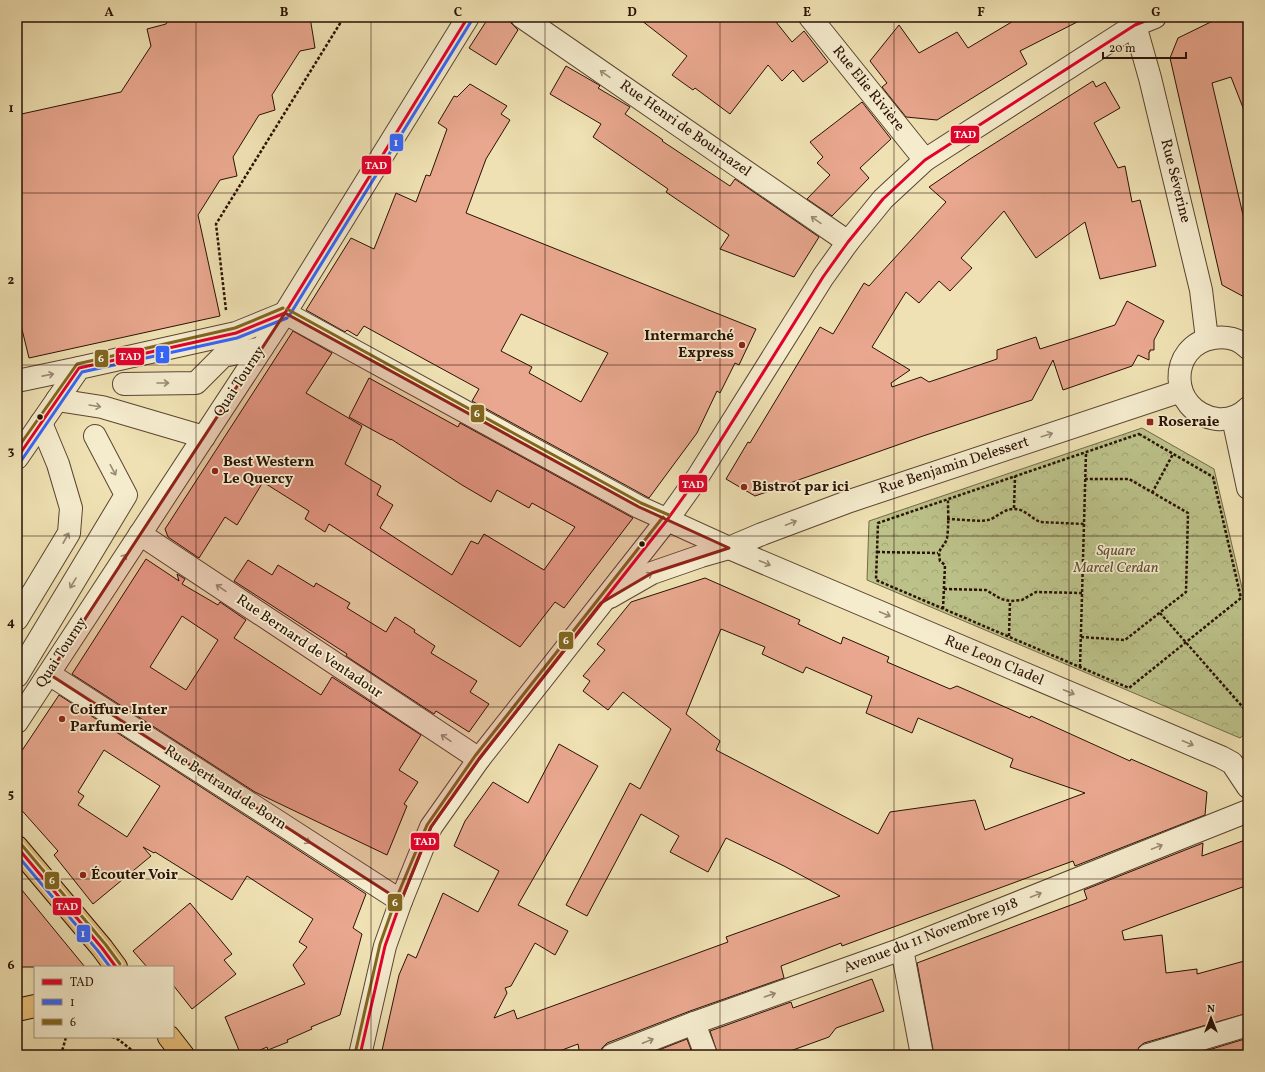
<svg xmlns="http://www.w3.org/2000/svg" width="1265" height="1072" font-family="Vollkorn,serif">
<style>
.park{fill:url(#park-crowns);stroke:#736a47}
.building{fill:#e8a78e;stroke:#2a1104;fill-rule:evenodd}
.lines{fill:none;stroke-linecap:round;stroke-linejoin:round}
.minor-casing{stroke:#5b4530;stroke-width:24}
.major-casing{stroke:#2a1104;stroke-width:24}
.path{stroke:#2a1104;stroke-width:2.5;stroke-dasharray:3 2;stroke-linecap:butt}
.minor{stroke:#f5ecce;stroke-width:22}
.major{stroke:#e8c07a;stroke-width:22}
.bus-1-casing{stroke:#f5ecce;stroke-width:6}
.bus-2-casing{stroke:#f5ecce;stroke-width:6}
.bus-3-casing{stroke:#f5ecce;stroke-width:6}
.bus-1{stroke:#e4002b;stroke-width:3}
.bus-2{stroke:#36f;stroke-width:3}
.bus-3{stroke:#82661e;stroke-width:3}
.oneway{stroke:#9a8973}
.marked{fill:#8f2418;fill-opacity:0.2;stroke:#8f2418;stroke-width:3;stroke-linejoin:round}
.grid{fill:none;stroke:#2a1104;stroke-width:1;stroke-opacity:0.55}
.poi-dot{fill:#8f2418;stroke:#f5ecce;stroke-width:1.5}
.bus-dot{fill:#2a1104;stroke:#f5ecce;stroke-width:1.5}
.labels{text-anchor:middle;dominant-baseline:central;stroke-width:3.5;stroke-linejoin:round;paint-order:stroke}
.street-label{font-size:15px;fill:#2a1104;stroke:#f5ecce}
.poi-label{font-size:15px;font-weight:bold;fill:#2a1104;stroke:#f5ecce;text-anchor:start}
.park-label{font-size:15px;font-style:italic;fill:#5d4f33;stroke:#f5ecce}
.line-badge{stroke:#f5ecce;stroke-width:1.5}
.badge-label{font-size:11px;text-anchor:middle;font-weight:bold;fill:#fff}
.neatline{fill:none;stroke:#2a1104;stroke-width:1.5}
.grid-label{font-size:13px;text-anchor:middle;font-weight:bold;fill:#2a1104}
</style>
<defs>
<pattern id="park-crowns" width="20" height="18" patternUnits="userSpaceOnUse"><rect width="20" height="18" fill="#bcc28a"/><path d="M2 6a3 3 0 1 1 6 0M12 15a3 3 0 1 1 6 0" fill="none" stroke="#a2a675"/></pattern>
</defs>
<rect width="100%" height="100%" fill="#efe1b3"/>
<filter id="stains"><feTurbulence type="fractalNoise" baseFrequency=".005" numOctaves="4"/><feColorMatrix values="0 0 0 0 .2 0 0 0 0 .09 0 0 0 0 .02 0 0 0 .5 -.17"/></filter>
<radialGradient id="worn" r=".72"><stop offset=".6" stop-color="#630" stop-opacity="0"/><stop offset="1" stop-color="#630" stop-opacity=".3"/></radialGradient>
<polygon class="park" points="1142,428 1214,469 1248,613 1248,731 1240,738 867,580 869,521"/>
<g class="building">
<polygon points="170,17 310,17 315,48 300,51 272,95 275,110 259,115 233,157 237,176 220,180 198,215 220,316 29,358 17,309 17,115 121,92 151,46 147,29 166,24"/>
<polygon points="489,17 510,17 511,23 518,30 496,65 469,48"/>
<polygon points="637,17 772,17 792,42 804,31 828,62 803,82 793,70 782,81 768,65 730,114 695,88 693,90 672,75 687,56"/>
<polygon points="1020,17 1087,17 1020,51 1027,64 937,120 906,117 882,87 887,83 870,61 899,25 919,53 957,32 968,48"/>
<polygon points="1221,17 1248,17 1248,118 1247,118 1231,77 1212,83 1248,236 1248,299 1222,285 1170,58 1178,38"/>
<polygon points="566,66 599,85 600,86 598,88 630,107 625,114 663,140 662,141 730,186 735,179 819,237 794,277 720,249 729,235 666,192 668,189 593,137 601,124 550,94"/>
<polygon points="1093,81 1096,87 1105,82 1120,108 1094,123 1118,168 1125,166 1132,202 1140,200 1156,266 1100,279 1085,222 1036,258 1004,211 961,258 972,268 950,291 939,281 919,303 906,292 872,347 910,370 891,383 892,387 921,377 929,382 997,359 997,350 1036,337 1040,349 1115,325 1127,301 1164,321 1154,340 1154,350 1150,350 1150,352 1149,352 1149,360 1138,355 1132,366 1063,390 1053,360 1032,400 923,436 787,484 787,485 755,496 726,479 748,442 750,443 820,327 833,334 864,283 869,286 946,202 929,187 970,159"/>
<path d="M470,84L507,106L501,114L510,120L486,159L466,213L756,329L739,365L735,363L720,393L717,391L697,433L649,498L472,401L479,389L424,359L364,326L357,336L347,330L345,332L306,310L351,238L374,249L396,193L416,202L426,175L430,176L447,129L438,123L454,96L457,97ZM521,314L608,353L581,402L529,373L532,367L501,351Z"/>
<polygon points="862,102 891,139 860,168 869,178 832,216 807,199 830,175 817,163 823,157 810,142"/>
<polygon points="293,331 332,353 306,393 362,426 345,464 381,486 377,495 393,505 380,528 452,575 471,541 478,544 484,534 544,570 575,527 532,503 529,508 497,490 491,502 462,485 391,439 391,440 349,417 369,378 458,427 460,423 633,518 564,608 555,602 520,647 329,524 325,532 305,519 309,511 263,482 237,525 225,517 199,558 168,537 165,529"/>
<path d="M146,559L179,581L177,574L185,579L182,584L218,605L220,602L246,620L234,638L321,695L332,677L421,735L399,770L418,782L404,804L407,806L387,855L255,792L72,674ZM182,616L218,640L186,690L150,667Z"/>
<polygon points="248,560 272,575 278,565 314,587 316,583 350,603 347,608 386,632 395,617 415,630 414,632 435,646 431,653 477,681 470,692 489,704 469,732 436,711 434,714 346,656 347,654 234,581"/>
<path d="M705,578L800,620L798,624L841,644L843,637L889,657L887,662L950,689L957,686L1030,718L1031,716L1130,761L1131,759L1207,792L1205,815L1075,866L1073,861L842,946L841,943L781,966L784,978L690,1011L607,1043L602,1048L600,1055H580L578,1044L549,1055H381L399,975L408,954L416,958L443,893L478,912L499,871L454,846L465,821L493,782L528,803L559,744L598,766L518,905L568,931L555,955L535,943L511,986L505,988L507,993L494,1018L514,1010L517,1019L728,942L726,937L840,896L784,866L726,838L708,872L670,852L679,836L641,814L587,916L566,905L630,783L640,789L671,729L623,692L608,710L583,691L590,681L583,676L605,650L597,644L631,602ZM721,629L765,647L762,654L803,673L806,667L872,696L866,713L912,733L918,718L967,739L1013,759L1010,767L1085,793L985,830L975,800L890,812L878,834L716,750L720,741L686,714Z"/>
<path d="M59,695L366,894L353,928L362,934L340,1015L311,1027L312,1029L287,1040L288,1042L268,1050L267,1047L249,1055H241L225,1017L305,984L293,965L307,947L299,942L313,919L247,876L232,900L155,852L154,853L143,847L151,856L93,904L54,855L58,851L17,805V758ZM104,750L160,786L127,837L78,805L84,796L78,792Z"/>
<polygon points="1248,839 1248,885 1122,931 1124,940 1162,935 1166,973 1197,969 1197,974 1248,960 1248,1013 1144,1043 1139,1047 1136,1055 934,1055 917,963 1087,899 1084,890 1203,843 1202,856"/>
<polygon points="17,884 48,922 85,967 17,967"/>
<polygon points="190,903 232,954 224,960 236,974 192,1009 173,985 173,967 147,967 133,951"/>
<polygon points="872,979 884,1011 836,1028 829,1037 779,1055 718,1055 710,1031 791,1002 793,1008"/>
<polygon points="1248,1038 1248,1055 1192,1055"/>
<polygon points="687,1039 693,1055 646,1055"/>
</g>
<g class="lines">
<g class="minor-casing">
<g id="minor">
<polyline points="522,17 848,242"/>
<polyline points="810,17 925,160"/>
<polyline points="1131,17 1135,25 1150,78 1201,290 1207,339"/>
<polyline points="285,313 639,507 729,548 1221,757 1232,763 1248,787"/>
<path d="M1248,348C1239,339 1226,336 1214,338C1167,345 1168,412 1217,419C1228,420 1240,416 1248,408"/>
<polyline points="17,381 79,368"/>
<polyline points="124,384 196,383 223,356 262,348"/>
<polyline points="57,400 102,407 204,437"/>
<polyline points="1233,418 1248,488"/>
<polyline points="17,458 79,368 236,333 285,313"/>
<polyline points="140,534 479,759"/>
<polyline points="610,597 652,573 701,556 729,548 762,534 850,501 1181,391"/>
<polyline points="17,619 69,533 71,508 58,464 41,423"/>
<polyline points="49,674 401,901"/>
<polyline points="17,676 126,495 95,436"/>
<polyline points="17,722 285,313 468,17"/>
<polyline points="902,949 922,1055"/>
<polyline points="694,1023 706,1055"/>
<polyline points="360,1055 385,946 401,901 431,827 479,759 667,520 697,478 823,277 848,242 883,199 925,160 1135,25 1155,17"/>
<polyline points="612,1055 694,1023 902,949 1248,811"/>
<polyline points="1148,1055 1248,1025"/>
</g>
</g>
<g class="major-casing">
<g id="major">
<polyline points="17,847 102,948 116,967"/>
<polyline points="17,1010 35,1006"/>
<polyline points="169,1037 183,1055"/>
</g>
</g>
<g class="path">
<polyline points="226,310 216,224 344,17"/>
<polygon points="1139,434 1213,477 1241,598 1129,688 876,580 878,523"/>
<polyline points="1152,493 1173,454"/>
<polyline points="1014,508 1015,476"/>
<path d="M947,519C958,519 979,522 988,520C995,519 1003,509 1013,509C1024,508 1031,518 1040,522L1084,524"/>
<polyline points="877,552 938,553"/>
<polyline points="944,589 986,590 1001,599 1010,601 1022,600 1036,592 1082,593"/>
<path d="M943,609L945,565L940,561C937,546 944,549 947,538C949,526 948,511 948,499"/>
<polyline points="1160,613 1248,713"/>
<polyline points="1009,636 1010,601"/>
<polyline points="1081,637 1125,640 1186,592 1188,513 1129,479 1085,479"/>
<polyline points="1080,667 1086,452"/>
<polyline points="112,1037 119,1040 138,1055"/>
<polyline points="61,1055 66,1037"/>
<polyline points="141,1055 149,1050"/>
</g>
<use href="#minor" class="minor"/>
<use href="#major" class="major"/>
<g class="bus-1-casing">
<g id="bus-1">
<polyline points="285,313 468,17"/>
<polyline points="17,458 79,368 236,333 285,313"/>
<polyline points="17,847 102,948 116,967"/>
<polyline points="360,1055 385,946 401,901 431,827 479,759 667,520 697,478 823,277 848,242 883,199 925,160 1135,25 1155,17"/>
</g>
</g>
<g class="bus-2-casing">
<g id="bus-2">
<polyline points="289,316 472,20"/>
<polyline points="21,461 82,372 237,338 287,318"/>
<polyline points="17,855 98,951 110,967"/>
</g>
</g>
<g class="bus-3-casing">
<g id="bus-3">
<polyline points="287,309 641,503 669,515"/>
<polyline points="17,449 77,364 235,328 283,308"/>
<polyline points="21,844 106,945 120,964"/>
<polyline points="355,1054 380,944 396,899 427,825 475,756 663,517"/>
</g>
</g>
<use href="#bus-1" class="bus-1"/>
<use href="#bus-2" class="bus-2"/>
<use href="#bus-3" class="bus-3"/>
</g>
<defs><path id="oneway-shaft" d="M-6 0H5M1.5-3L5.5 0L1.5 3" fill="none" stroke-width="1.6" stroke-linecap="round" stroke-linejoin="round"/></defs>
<g class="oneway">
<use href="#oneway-shaft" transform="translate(605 74) rotate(-145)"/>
<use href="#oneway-shaft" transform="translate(816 220) rotate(-145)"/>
<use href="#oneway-shaft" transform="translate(48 375) rotate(-11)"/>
<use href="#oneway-shaft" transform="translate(163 383)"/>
<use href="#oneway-shaft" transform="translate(95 406) rotate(9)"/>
<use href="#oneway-shaft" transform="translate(1047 435) rotate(-18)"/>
<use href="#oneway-shaft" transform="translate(113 470) rotate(62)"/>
<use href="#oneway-shaft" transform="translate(791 523) rotate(-21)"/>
<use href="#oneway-shaft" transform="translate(66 538) rotate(-61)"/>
<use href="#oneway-shaft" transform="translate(123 559) rotate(-57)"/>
<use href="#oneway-shaft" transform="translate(765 563) rotate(23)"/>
<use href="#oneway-shaft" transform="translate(647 576) rotate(-29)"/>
<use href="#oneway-shaft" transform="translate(73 583) rotate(121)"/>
<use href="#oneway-shaft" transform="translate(221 588) rotate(-146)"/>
<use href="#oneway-shaft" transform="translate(885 614) rotate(23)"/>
<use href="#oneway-shaft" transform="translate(1069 692) rotate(23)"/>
<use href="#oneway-shaft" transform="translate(446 738) rotate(-146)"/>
<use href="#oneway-shaft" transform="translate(1188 743) rotate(23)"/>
<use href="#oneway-shaft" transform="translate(305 840) rotate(33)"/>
<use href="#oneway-shaft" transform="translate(1157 847) rotate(-22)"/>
<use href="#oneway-shaft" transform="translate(1036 895) rotate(-22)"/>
<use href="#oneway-shaft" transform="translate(770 995) rotate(-19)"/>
<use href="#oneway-shaft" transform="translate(648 1041) rotate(-22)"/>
</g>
<path class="marked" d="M285,313L639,507L729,548L652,573L601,603L479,759L431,827L401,901L49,674Z"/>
<path class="grid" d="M196,17V1055M371,17V1055M545,17V1055M720,17V1055M894,17V1055M1069,17V1055M17,193H1248M17,365H1248M17,536H1248M17,707H1248M17,879H1248"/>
<g class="poi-dot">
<circle cx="742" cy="345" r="4"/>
<rect x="1146" y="418" width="8" height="8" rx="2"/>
<circle cx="215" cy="471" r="4"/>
<circle cx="744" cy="487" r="4"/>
<circle cx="62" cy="719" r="4"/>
<circle cx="83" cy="875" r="4"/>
</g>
<g class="bus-dot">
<circle cx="40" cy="417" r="3.5"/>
<circle cx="642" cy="544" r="3.5"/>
</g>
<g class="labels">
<g class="street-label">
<text transform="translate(868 89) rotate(51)">Rue Elie Rivière</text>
<text transform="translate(685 129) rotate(35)">Rue Henri de Bournazel</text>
<text transform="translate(1175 181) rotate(76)">Rue Séverine</text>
<text transform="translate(240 382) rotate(-57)">Quai Tourny</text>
<text transform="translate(954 466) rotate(-18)">Rue Benjamin Delessert</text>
<text transform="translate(309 647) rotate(34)">Rue Bernard de Ventadour</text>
<text transform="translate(62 653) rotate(-57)">Quai Tourny</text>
<text transform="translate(994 661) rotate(23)">Rue Leon Cladel</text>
<text transform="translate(225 788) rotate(33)">Rue Bertrand de Born</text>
<text transform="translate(931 936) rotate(-21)">Avenue du 11 Novembre 1918</text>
</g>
<g class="poi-label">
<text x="734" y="336" text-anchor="end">Intermarché<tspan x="734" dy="17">Express</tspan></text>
<text x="1158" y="422">Roseraie</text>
<text x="223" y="462">Best Western<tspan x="223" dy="17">Le Quercy</tspan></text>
<text x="752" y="487">Bistrot par ici</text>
<text x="70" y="710">Coiffure Inter<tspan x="70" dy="17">Parfumerie</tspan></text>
<text x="91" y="875">Écouter Voir</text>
</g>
<g class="park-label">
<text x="1116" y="551">Square<tspan x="1116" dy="17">Marcel Cerdan</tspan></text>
</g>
</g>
<g class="line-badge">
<rect x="950" y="125" width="30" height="19" rx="4" fill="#e4002b"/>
<rect x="389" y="133" width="15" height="19" rx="4" fill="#36f"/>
<rect x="361" y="155" width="31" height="20" rx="4" fill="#e4002b"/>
<rect x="155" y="345" width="15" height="19" rx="4" fill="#36f"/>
<rect x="115" y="347" width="30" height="19" rx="4" fill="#e4002b"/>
<rect x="94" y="349" width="15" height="19" rx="4" fill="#82661e"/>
<rect x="470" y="404" width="15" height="19" rx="4" fill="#82661e"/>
<rect x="678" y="474" width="30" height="19" rx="4" fill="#e4002b"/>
<rect x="558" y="631" width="16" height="19" rx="4" fill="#82661e"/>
<rect x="410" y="832" width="30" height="19" rx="4" fill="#e4002b"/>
<rect x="44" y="871" width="16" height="19" rx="4" fill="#82661e"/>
<rect x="387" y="893" width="16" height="19" rx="4" fill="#82661e"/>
<rect x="52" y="897" width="30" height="19" rx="4" fill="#e4002b"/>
<rect x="76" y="924" width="15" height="19" rx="4" fill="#36f"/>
</g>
<g class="badge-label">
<text x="965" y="138">TAD</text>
<text x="396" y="146">1</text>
<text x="376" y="169">TAD</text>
<text x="162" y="358">1</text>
<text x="130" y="360">TAD</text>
<text x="101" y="362">6</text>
<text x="477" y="417">6</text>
<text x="693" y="488">TAD</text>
<text x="566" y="644">6</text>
<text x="425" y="845">TAD</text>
<text x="52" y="884">6</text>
<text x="395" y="906">6</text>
<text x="67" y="910">TAD</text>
<text x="83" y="937">1</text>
</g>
<rect width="1265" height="1072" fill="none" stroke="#efe1b3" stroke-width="44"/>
<rect x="34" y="966" width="140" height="72" fill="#f5ecce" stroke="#a4947d"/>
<rect x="42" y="979" width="20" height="6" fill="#e4002b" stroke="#a4947d"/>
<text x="70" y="986" font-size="12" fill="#2a1104">TAD</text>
<rect x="42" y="999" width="20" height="6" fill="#3366ff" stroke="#a4947d"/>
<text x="70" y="1006" font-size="12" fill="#2a1104">1</text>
<rect x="42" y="1019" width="20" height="6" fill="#82661e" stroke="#a4947d"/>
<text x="70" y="1026" font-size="12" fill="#2a1104">6</text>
<g transform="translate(1211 1018)" stroke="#f5ecce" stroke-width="3" paint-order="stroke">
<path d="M0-3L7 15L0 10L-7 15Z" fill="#2a1104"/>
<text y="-6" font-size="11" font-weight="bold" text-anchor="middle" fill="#2a1104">N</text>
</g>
<path d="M1103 52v6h83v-6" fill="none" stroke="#2a1104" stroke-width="2"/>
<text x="1109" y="52" font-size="12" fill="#2a1104" stroke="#f5ecce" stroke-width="3" paint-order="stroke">20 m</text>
<rect x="22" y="22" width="1221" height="1028" class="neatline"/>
<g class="grid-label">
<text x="109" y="16">A</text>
<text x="284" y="16">B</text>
<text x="458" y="16">C</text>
<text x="632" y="16">D</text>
<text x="807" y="16">E</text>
<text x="981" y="16">F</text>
<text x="1156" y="16">G</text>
<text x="11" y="112">1</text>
<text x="11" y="284">2</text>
<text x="11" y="455">3</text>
<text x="11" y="626">4</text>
<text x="11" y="798">5</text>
<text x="11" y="969">6</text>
</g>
<rect width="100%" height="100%" filter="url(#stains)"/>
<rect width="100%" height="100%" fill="url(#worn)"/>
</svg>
